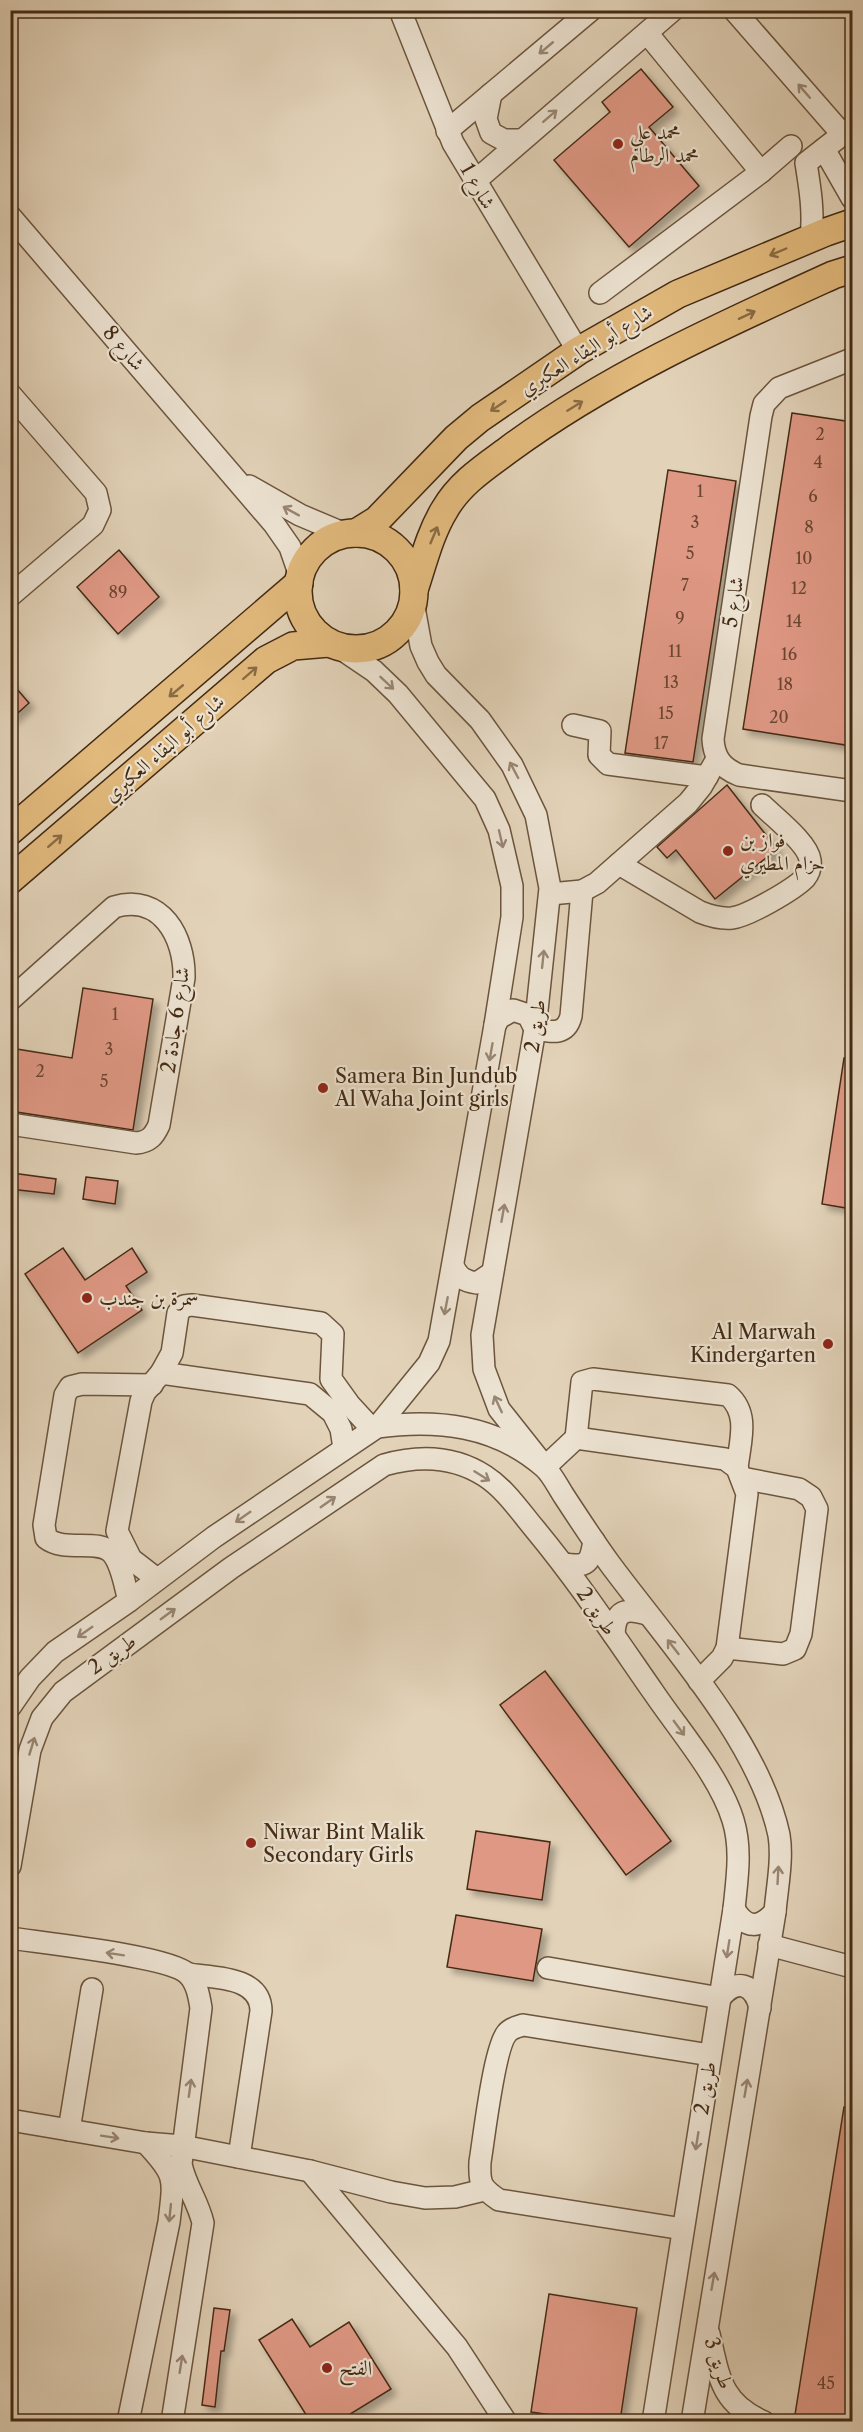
<svg xmlns="http://www.w3.org/2000/svg" width="863" height="2432" font-family="'Libre Caslon Text',Amiri,serif">
<style>
.building{fill:#df9884;stroke:#442b14;stroke-width:1.5;filter:url(#shadow)}
.lines{fill:none;stroke-linecap:round;stroke-linejoin:round}
.minor-casing{stroke:#6c553d;stroke-width:24}
.major-casing{stroke:#442b14;stroke-width:30}
.minor{stroke:#ece2d1;stroke-width:21}
.major{stroke:#e1b97c;stroke-width:27}
.oneway{stroke:#988672}
.oneway2{stroke:#8b6b43}
.poi-dot{fill:#8f2418;stroke:#ece2d1;stroke-width:2}
.labels{text-anchor:middle;dominant-baseline:central;stroke-width:4.5;stroke-linejoin:round;paint-order:stroke}
.number-label{font-size:16px;fill:#6b4630}
.poi-label{font-size:20px;fill:#442b14;stroke:#ece2d1;text-anchor:start}
.street-label{font-size:20px;fill:#442b14;stroke:#ece2d1}
</style>
<defs>
<filter id="shadow"><feDropShadow dx="5.5" dy="5.5" stdDeviation="3" flood-color="#0004"/></filter>
</defs>
<rect width="100%" height="100%" fill="#e2d2b8"/>
<filter id="stains"><feTurbulence type="fractalNoise" baseFrequency=".00333" numOctaves="4"/><feColorMatrix values="0 0 0 0 .2 0 0 0 0 .09 0 0 0 0 .02 0 0 0 .5 -.17"/></filter>
<radialGradient id="worn" r=".72"><stop offset=".6" stop-color="#630" stop-opacity="0"/><stop offset="1" stop-color="#630" stop-opacity=".3"/></radialGradient>
<g class="building">
<polygon points="641,69 673,107 649,127 699,186 629,247 554,160 610,112 602,102"/>
<polygon points="792,413 852,422 852,746 743,729"/>
<polygon points="668,470 736,481 693,762 625,753"/>
<polygon points="119,550 159,597 118,634 77,587"/>
<polygon points="10,681 29,703 10,720"/>
<polygon points="727,785 777,849 715,899 676,850 667,858 657,847"/>
<polygon points="83,988 153,999 133,1130 10,1111 10,1048 72,1058"/>
<polygon points="844,1058 852,1059 852,1209 822,1204"/>
<polygon points="12,1173 56,1179 54,1194 10,1189"/>
<polygon points="86,1177 118,1181 115,1204 83,1199"/>
<polygon points="63,1248 85,1280 132,1248 147,1272 126,1286 142,1310 78,1353 25,1274"/>
<polygon points="545,1671 671,1841 626,1875 500,1705"/>
<polygon points="476,1831 550,1842 542,1900 467,1889"/>
<polygon points="456,1915 542,1929 533,1981 447,1967"/>
<polygon points="844,2107 852,2107 852,2421 794,2421"/>
<polygon points="549,2294 637,2308 620,2421 593,2421 531,2412"/>
<polygon points="214,2308 230,2310 224,2351 221,2351 215,2407 202,2405"/>
<polygon points="292,2319 310,2347 349,2322 391,2389 339,2421 310,2421 259,2340"/>
</g>
<g class="lines">
<g class="minor-casing">
<g id="minor">
<polyline points="400,10 453,143 578,351"/>
<polyline points="734,10 843,135"/>
<polyline points="647,33 761,172"/>
<polyline points="491,94 486,119 491,133 504,140 521,140"/>
<polyline points="447,131 591,10"/>
<polyline points="824,149 852,198"/>
<polyline points="474,182 673,10"/>
<polyline points="10,216 274,524 290,547 300,576"/>
<path d="M811,238C814,212 810,188 806,163L852,127"/>
<polyline points="600,293 761,172 791,146"/>
<path d="M852,359L779,388L764,404L761,416L713,739C714,758 722,768 739,775L852,791"/>
<polyline points="10,394 96,493 100,510 93,525 10,596"/>
<polyline points="249,486 300,515 345,534"/>
<polyline points="413,602 421,646 428,662 436,675 480,720 512,765 536,815 550,888 535,1029 482,1335 484,1369 499,1409 545,1467 576,1438 725,1459 737,1468 747,1494 727,1648 722,1658 699,1681"/>
<polyline points="340,648 374,671 398,694 485,799 499,830 512,886 512,917 495,1025 439,1341 429,1363 377,1427"/>
<polyline points="573,725 600,731 599,755 608,764 707,777"/>
<path d="M619,864L700,912C710,916 720,919 732,918C748,916 793,890 805,878C809,873 811,867 810,860C808,843 775,818 762,805"/>
<polyline points="550,894 582,891 597,883 688,803 701,787 717,759"/>
<path d="M10,1000L114,907C161,893 185,937 184,978L159,1125C154,1136 149,1142 136,1143L10,1124"/>
<path d="M495,1025L499,1018L513,1010L528,1015L535,1029C551,1032 566,1036 571,1016L582,891"/>
<path d="M453,1266C459,1278 464,1281 477,1283L492,1273"/>
<polyline points="161,1373 172,1353 178,1313 184,1306 192,1305 321,1323 333,1334 331,1379 349,1404 372,1429"/>
<path d="M576,1438L582,1382L593,1379L728,1395C750,1414 740,1441 737,1468"/>
<path d="M564,1564C587,1567 590,1564 594,1541"/>
<polyline points="157,1579 131,1559 117,1531 141,1401 145,1392 161,1373 310,1394 333,1413 341,1429 344,1448"/>
<path d="M129,1601C125,1587 122,1564 112,1553C98,1538 65,1553 46,1538L44,1525L65,1395L70,1387L82,1384L152,1385"/>
<path d="M614,1635C615,1610 625,1608 647,1614"/>
<polyline points="727,1648 783,1654 795,1649 801,1634 817,1509 811,1497 799,1489 742,1478"/>
<path d="M10,1707L30,1678L55,1652L129,1601L214,1537L377,1427C437,1419 496,1425 544,1467C552,1474 558,1487 564,1496C579,1519 594,1542 610,1564C667,1641 759,1741 779,1835C783,1859 777,1888 775,1912L692,2422"/>
<path d="M10,1866L30,1750L42,1718L63,1692L231,1568L384,1465C419,1455 454,1456 485,1476C505,1489 519,1510 534,1528C578,1581 615,1637 654,1693C679,1730 720,1777 733,1820C742,1849 737,1879 734,1909L653,2422"/>
<path d="M734,1909C746,1929 759,1929 775,1912"/>
<path d="M10,1938C43,1943 169,1956 188,1974C197,1983 199,1996 201,2008L181,2164C185,2185 198,2201 203,2223L172,2422"/>
<polyline points="769,1945 852,1967"/>
<path d="M548,1968L720,1998C736,1978 754,1983 760,2008"/>
<path d="M188,1974C214,1978 261,1976 261,2011L239,2157"/>
<polyline points="10,2120 146,2143 182,2146 310,2171 391,2192 425,2198 455,2197 484,2190"/>
<polyline points="69,2130 92,1989"/>
<polyline points="310,2171 457,2347 506,2422"/>
<path d="M683,2229L499,2200C481,2188 479,2184 480,2162C484,2138 494,2048 507,2033C511,2028 517,2027 523,2025L710,2055"/>
<path d="M709,2334C719,2376 720,2403 764,2422"/>
<path d="M128,2422L169,2222C174,2178 177,2176 146,2143"/>
</g>
</g>
<g class="major-casing">
<g id="major">
<circle cx="356" cy="591" r="58"/>
<polyline points="356,533 377,520 456,438 480,418 578,351 678,294 826,232 852,223"/>
<path d="M414,590C423,563 430,533 445,509C460,483 485,467 508,450C607,377 721,326 833,275L852,269"/>
<polyline points="10,831 299,583"/>
<polyline points="10,880 266,660 293,646 329,643"/>
</g>
</g>
<use href="#minor" class="minor"/>
<use href="#major" class="major"/>
</g>
<defs><path id="oneway-shaft" d="M-6 0H5M1.5-3L5.5 0L1.5 3" fill="none" stroke-width="1.6" stroke-linecap="round" stroke-linejoin="round" transform="scale(1.5)"/></defs>
<g class="oneway">
<use href="#oneway-shaft" transform="translate(546 48) rotate(140)"/>
<use href="#oneway-shaft" transform="translate(804 91) rotate(-131)"/>
<use href="#oneway-shaft" transform="translate(550 116) rotate(-41)"/>
<use href="#oneway-shaft" transform="translate(291 511) rotate(-151)"/>
<use href="#oneway-shaft" transform="translate(387 683) rotate(43)"/>
<use href="#oneway-shaft" transform="translate(514 770) rotate(-118)"/>
<use href="#oneway-shaft" transform="translate(501 839) rotate(77)"/>
<use href="#oneway-shaft" transform="translate(543 959) rotate(-84)"/>
<use href="#oneway-shaft" transform="translate(491 1052) rotate(100)"/>
<use href="#oneway-shaft" transform="translate(503 1213) rotate(-80)"/>
<use href="#oneway-shaft" transform="translate(446 1306) rotate(101)"/>
<use href="#oneway-shaft" transform="translate(498 1404) rotate(-115)"/>
<use href="#oneway-shaft" transform="translate(482 1476) rotate(32)"/>
<use href="#oneway-shaft" transform="translate(328 1502) rotate(-35)"/>
<use href="#oneway-shaft" transform="translate(243 1517) rotate(145)"/>
<use href="#oneway-shaft" transform="translate(168 1614) rotate(-36)"/>
<use href="#oneway-shaft" transform="translate(85 1632) rotate(145)"/>
<use href="#oneway-shaft" transform="translate(673 1647) rotate(-128)"/>
<use href="#oneway-shaft" transform="translate(679 1728) rotate(54)"/>
<use href="#oneway-shaft" transform="translate(32 1746) rotate(-73)"/>
<use href="#oneway-shaft" transform="translate(778 1875) rotate(-87)"/>
<use href="#oneway-shaft" transform="translate(728 1949) rotate(99)"/>
<use href="#oneway-shaft" transform="translate(115 1954) rotate(-171)"/>
<use href="#oneway-shaft" transform="translate(190 2088) rotate(-82)"/>
<use href="#oneway-shaft" transform="translate(746 2088) rotate(-80)"/>
<use href="#oneway-shaft" transform="translate(110 2137) rotate(9)"/>
<use href="#oneway-shaft" transform="translate(697 2141) rotate(99)"/>
<use href="#oneway-shaft" transform="translate(170 2213) rotate(96)"/>
<use href="#oneway-shaft" transform="translate(713 2281) rotate(-80)"/>
<use href="#oneway-shaft" transform="translate(181 2364) rotate(-81)"/>
</g>
<g class="oneway2">
<use href="#oneway-shaft" transform="translate(778 252) rotate(157)"/>
<use href="#oneway-shaft" transform="translate(747 315) rotate(-25)"/>
<use href="#oneway-shaft" transform="translate(498 406) rotate(146)"/>
<use href="#oneway-shaft" transform="translate(575 406) rotate(-32)"/>
<use href="#oneway-shaft" transform="translate(434 535) rotate(-67)"/>
<use href="#oneway-shaft" transform="translate(250 673) rotate(-41)"/>
<use href="#oneway-shaft" transform="translate(176 691) rotate(140)"/>
<use href="#oneway-shaft" transform="translate(55 841) rotate(-41)"/>
</g>
<g class="poi-dot">
<circle cx="618" cy="144" r="6"/>
<circle cx="728" cy="851" r="6"/>
<circle cx="323" cy="1088" r="6"/>
<circle cx="87" cy="1298" r="6"/>
<circle cx="828" cy="1344" r="6"/>
<circle cx="251" cy="1843" r="6"/>
<circle cx="327" cy="2368" r="6"/>
</g>
<g class="labels">
<g class="number-label">
<text x="820" y="434">2</text>
<text x="818" y="462">4</text>
<text x="700" y="491">1</text>
<text x="813" y="496">6</text>
<text x="695" y="522">3</text>
<text x="809" y="527">8</text>
<text x="690" y="553">5</text>
<text x="804" y="558">10</text>
<text x="685" y="585">7</text>
<text x="799" y="588">12</text>
<text x="118" y="592">89</text>
<text x="680" y="618">9</text>
<text x="794" y="621">14</text>
<text x="675" y="651">11</text>
<text x="789" y="654">16</text>
<text x="671" y="682">13</text>
<text x="785" y="684">18</text>
<text x="666" y="713">15</text>
<text x="779" y="717">20</text>
<text x="661" y="743">17</text>
<text x="115" y="1014">1</text>
<text x="109" y="1049">3</text>
<text x="40" y="1071">2</text>
<text x="104" y="1081">5</text>
<text x="826" y="2383">45</text>
</g>
<g class="poi-label">
<text x="630" y="132">محمد علي<tspan x="630" dy="23">محمد الرطام</tspan></text>
<text x="740" y="840">فواز بن<tspan x="740" dy="23">حزام المطيري</tspan></text>
<text x="335" y="1076">Samera Bin Jundub<tspan x="335" dy="23">Al Waha Joint girls</tspan></text>
<text x="99" y="1298">سمرة بن جندب</text>
<text x="816" y="1332" text-anchor="end">Al Marwah<tspan x="816" dy="23">Kindergarten</tspan></text>
<text x="263" y="1832">Niwar Bint Malik<tspan x="263" dy="23">Secondary Girls</tspan></text>
<text x="339" y="2368">الفتح</text>
</g>
<g class="street-label">
<text transform="translate(478 186) rotate(60)">شارع 1</text>
<text transform="translate(124 348) rotate(49)">شارع 8</text>
<text transform="translate(586 350) rotate(-32)">شارع أبو البقاء العكبري</text>
<text transform="translate(733 602) rotate(-82)">شارع 5</text>
<text transform="translate(164 748) rotate(-41)">شارع أبو البقاء العكبري</text>
<text transform="translate(175 1020) rotate(-82)">شارع 6 جادة 2</text>
<text transform="translate(535 1026) rotate(-82)">طريق 2</text>
<text transform="translate(597 1611) rotate(55)">طريق 2</text>
<text transform="translate(112 1654) rotate(-36)">طريق 2</text>
<text transform="translate(705 2088) rotate(-81)">طريق 2</text>
<text transform="translate(719 2363) rotate(72)">طريق 3</text>
</g>
</g>
<rect width="863" height="2432" fill="none" stroke="#e2d2b8" stroke-width="36"/>
<rect x="12" y="12" width="839" height="2408" fill="none" stroke="#442b14" stroke-width="3"/>
<rect x="18" y="18" width="827" height="2396" fill="none" stroke="#442b14" stroke-width="1.5"/>
<rect width="100%" height="100%" filter="url(#stains)"/>
<rect width="100%" height="100%" fill="url(#worn)"/>
</svg>
